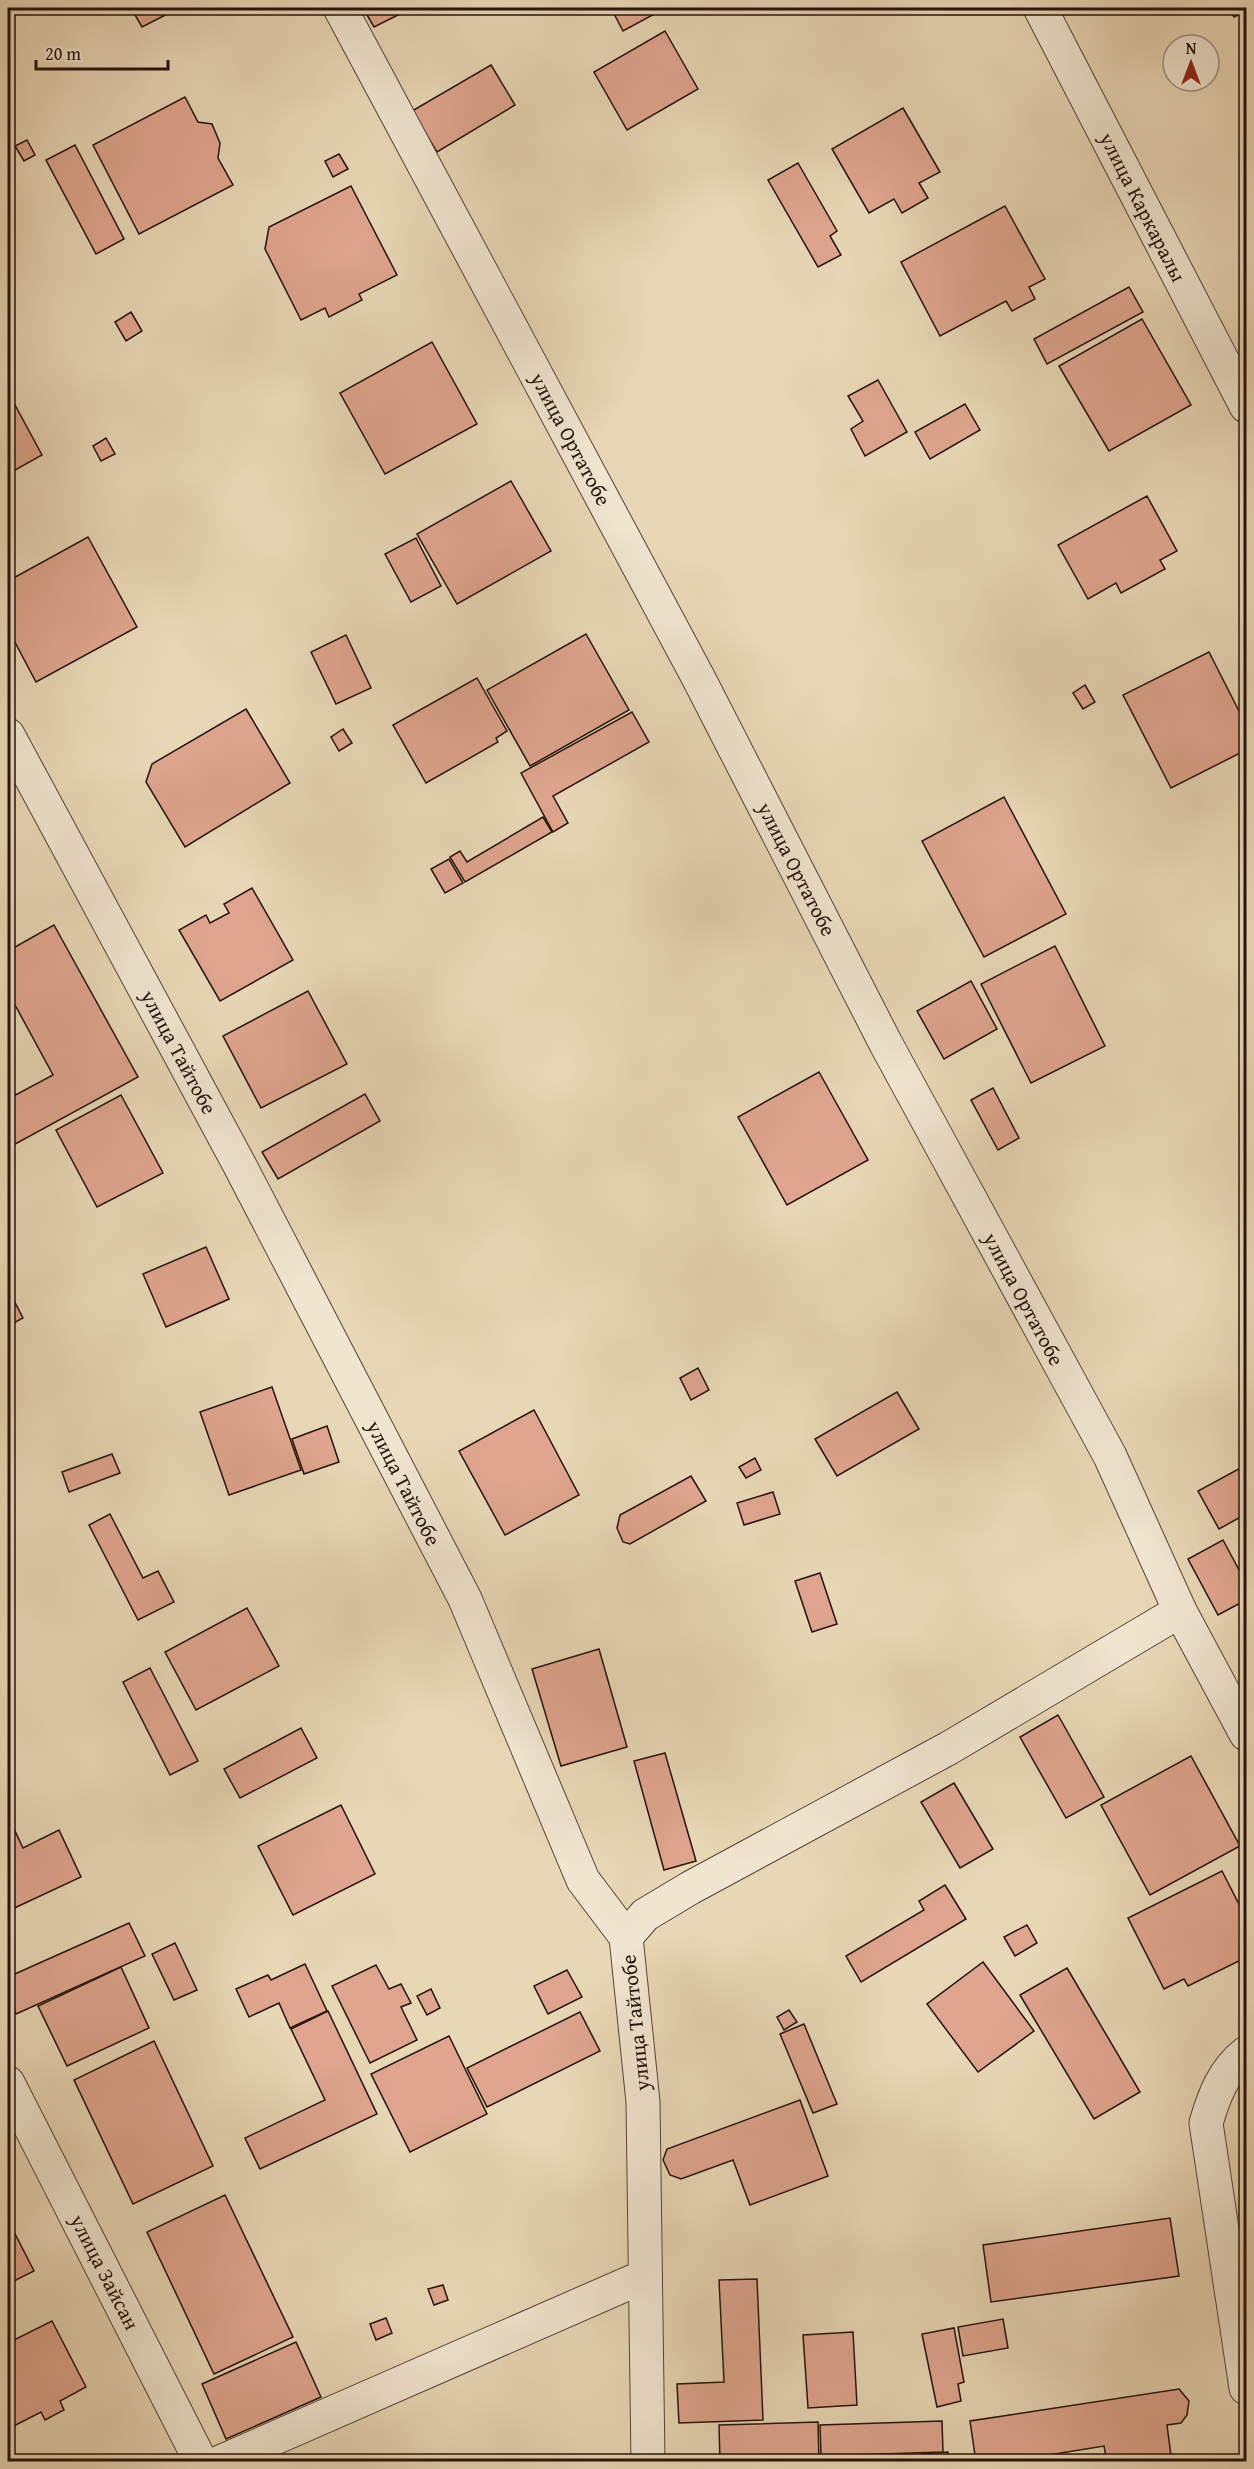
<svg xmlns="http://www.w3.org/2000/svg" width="1254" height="2469" font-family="'Gentium Book Plus',serif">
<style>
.building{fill:#dfa58e;stroke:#24120b;stroke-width:1.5}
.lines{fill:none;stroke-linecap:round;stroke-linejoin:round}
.street-casing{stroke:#554336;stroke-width:35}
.street{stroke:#f0e5cf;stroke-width:33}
.labels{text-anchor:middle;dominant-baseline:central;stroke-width:4.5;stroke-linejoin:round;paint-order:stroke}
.street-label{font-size:21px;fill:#24120b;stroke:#f0e5cf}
</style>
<rect width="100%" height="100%" fill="#e8d7b5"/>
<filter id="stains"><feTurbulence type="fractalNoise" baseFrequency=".00333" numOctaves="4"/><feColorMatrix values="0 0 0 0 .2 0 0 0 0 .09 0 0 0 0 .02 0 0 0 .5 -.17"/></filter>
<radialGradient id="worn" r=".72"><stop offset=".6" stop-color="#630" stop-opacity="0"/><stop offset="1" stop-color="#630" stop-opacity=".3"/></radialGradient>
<g class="building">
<polygon points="131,8 179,8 142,27"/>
<polygon points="363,8 412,8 374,27"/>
<polygon points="611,8 658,8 660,11 623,31"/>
<polygon points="1229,8 1246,8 1246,11 1234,17"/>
<polygon points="665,31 698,89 627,130 594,72"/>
<polygon points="491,65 515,105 437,152 412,111"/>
<polygon points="185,97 198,122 212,124 220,143 218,158 233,185 139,234 93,145"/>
<polygon points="903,108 940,172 919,183 928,198 902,213 894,199 869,213 832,149"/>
<polygon points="27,140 35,155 24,161 15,146"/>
<polygon points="75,145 124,239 96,254 46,160"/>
<polygon points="339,154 348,169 333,177 325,161"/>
<polygon points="798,163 837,231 830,236 841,255 818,267 768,180"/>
<polygon points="351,186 397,275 359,294 362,300 329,317 325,308 301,320 265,249 269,227"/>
<polygon points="1005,206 1045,279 1029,287 1035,299 1012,311 1006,301 940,336 901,262"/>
<polygon points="1129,287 1143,312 1047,364 1034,339"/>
<polygon points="131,312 142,331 126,341 115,322"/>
<polygon points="1142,319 1191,405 1109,451 1059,366"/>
<polygon points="432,342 477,424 385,474 340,393"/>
<polygon points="878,380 907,432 865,456 851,429 863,421 848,396"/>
<polygon points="8,392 42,455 8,474"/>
<polygon points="965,404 980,430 930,459 915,432"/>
<polygon points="106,438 115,454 101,461 93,446"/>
<polygon points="511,481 551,551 457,604 417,534"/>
<polygon points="1147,496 1177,551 1160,560 1165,569 1121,593 1116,583 1088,599 1058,545"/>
<polygon points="88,537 137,627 36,682 8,629 8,581"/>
<polygon points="416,538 441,586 411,602 385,554"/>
<polygon points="586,634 629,710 530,766 487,690"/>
<polygon points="346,635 371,688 336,704 311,652"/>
<polygon points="1209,652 1246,725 1246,750 1171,788 1123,695"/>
<polygon points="477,678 507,731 496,738 498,742 426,783 393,725"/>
<polygon points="1085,685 1095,702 1083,709 1073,693"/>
<polygon points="246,709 290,783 185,847 146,782 152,764"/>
<polygon points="632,712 649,742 553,796 568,823 553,832 521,773"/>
<polygon points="343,729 352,743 339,751 331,737"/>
<polygon points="1004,797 1066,914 984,957 922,841"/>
<polygon points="543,817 552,832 465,882 450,857 460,851 467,862"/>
<polygon points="449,859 463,883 445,893 431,869"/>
<polygon points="252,888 293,960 220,1001 179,930 206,915 210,923 229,913 224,904"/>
<polygon points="54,925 138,1077 8,1148 8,1099 53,1075 8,992 8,951"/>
<polygon points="1055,946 1105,1046 1031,1083 981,984"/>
<polygon points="971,981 997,1029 944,1059 917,1011"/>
<polygon points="308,991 347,1064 261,1108 223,1036"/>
<polygon points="819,1072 868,1160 787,1205 738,1117"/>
<polygon points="993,1088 1019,1138 998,1150 971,1100"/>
<polygon points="365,1094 380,1121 278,1179 262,1152"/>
<polygon points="121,1095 163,1173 97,1207 56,1130"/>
<polygon points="206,1247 229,1299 166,1327 143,1274"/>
<polygon points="8,1289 23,1318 8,1326"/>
<polygon points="698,1368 709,1390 691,1400 680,1378"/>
<polygon points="272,1387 301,1470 229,1495 200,1412"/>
<polygon points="897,1392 919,1429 837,1476 815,1439"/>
<polygon points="534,1410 579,1495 505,1535 459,1451"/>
<polygon points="327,1426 339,1462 304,1474 292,1439"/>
<polygon points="112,1454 120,1473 69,1492 62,1472"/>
<polygon points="755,1458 761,1470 746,1478 739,1467"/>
<polygon points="1246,1465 1246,1514 1219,1529 1198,1491"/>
<polygon points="691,1476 706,1501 630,1544 623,1542 617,1528 620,1515"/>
<polygon points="773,1492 780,1514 744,1525 737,1503"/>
<polygon points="110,1514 143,1578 158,1571 174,1602 138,1620 89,1525"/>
<polygon points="1223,1540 1246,1583 1246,1600 1218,1615 1188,1559"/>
<polygon points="820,1573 837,1624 812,1632 795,1581"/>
<polygon points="247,1608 279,1666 196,1710 165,1652"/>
<polygon points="599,1649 627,1747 561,1766 532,1669"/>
<polygon points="150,1668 198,1761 170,1775 123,1682"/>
<polygon points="1058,1715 1104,1797 1066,1818 1020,1737"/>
<polygon points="301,1728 317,1758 240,1798 224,1769"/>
<polygon points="665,1753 696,1861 664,1870 634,1761"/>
<polygon points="1191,1756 1240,1846 1150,1895 1101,1805"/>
<polygon points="954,1783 993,1849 960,1868 921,1802"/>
<polygon points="341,1805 375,1874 293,1915 258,1846"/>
<polygon points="8,1816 23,1848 59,1830 81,1877 8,1911"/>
<polygon points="1222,1871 1246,1918 1246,1950 1240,1954 1243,1959 1188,1986 1184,1979 1164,1989 1128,1918"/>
<polygon points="945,1885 966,1919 861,1982 846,1956 924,1910 919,1901"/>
<polygon points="129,1923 145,1956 16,2014 8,1995 8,1977"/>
<polygon points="1027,1925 1037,1943 1015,1956 1004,1937"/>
<polygon points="175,1943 197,1990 174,2000 152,1954"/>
<polygon points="983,1962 1034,2031 978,2072 927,2004"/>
<polygon points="305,1964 327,2011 290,2028 279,2003 249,2017 236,1989 268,1975 271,1980"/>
<polygon points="376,1965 389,1989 401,1984 411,2003 401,2007 417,2040 370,2063 332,1986"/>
<polygon points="121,1967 149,2028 67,2066 38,2006"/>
<polygon points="1067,1968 1140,2092 1094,2119 1020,1995"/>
<polygon points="567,1970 582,1997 548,2014 534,1986"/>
<polygon points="431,1989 440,2008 427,2015 417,1996"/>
<polygon points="789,2010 797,2022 784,2030 777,2017"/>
<polygon points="328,2011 377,2114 260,2169 245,2138 325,2100 291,2029"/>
<polygon points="580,2012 600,2051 487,2107 467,2068"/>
<polygon points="804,2024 837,2104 813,2113 780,2034"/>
<polygon points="449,2036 487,2114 410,2152 371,2074"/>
<polygon points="154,2041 213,2166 133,2204 74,2080"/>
<polygon points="800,2100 828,2176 750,2205 733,2160 681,2179 670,2175 663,2160 667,2149"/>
<polygon points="225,2195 293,2337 214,2374 147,2232"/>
<polygon points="1170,2218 1179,2276 991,2302 983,2245"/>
<polygon points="8,2220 34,2271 8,2284"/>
<polygon points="757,2279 763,2420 679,2423 677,2384 724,2382 719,2280"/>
<polygon points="443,2285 448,2300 434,2305 428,2289"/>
<polygon points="386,2318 392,2333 376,2340 370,2324"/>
<polygon points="1003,2319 1008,2348 963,2356 958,2327"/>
<polygon points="52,2321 86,2387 60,2401 64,2410 45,2420 41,2412 8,2429 8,2343"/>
<polygon points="954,2328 964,2382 958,2384 961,2401 937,2407 922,2334"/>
<polygon points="853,2332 857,2405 808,2408 803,2335"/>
<polygon points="296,2342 321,2397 226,2439 202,2384"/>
<polygon points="1179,2389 1189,2401 1187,2415 1181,2423 1167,2425 1171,2456 1135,2462 1107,2462 1104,2446 1005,2462 976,2462 970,2421"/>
<polygon points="942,2421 943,2452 821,2456 820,2425"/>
<polygon points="818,2422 819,2462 720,2462 719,2425"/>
<polygon points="948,2452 948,2462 923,2462 922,2454"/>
</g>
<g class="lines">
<g class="street-casing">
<g id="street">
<polyline points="340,8 699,679 886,1044 1110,1456 1180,1611 1246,1734"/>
<polyline points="1040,8 1246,406"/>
<polyline points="8,735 239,1164 465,1599 583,1880 626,1937 643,2102 648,2462"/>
<polyline points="626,1937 645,1915 690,1888 949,1748 1180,1611"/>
<path d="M1246,2053C1223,2071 1214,2096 1206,2123L1246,2388"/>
<polyline points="8,2083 201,2462"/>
<polyline points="220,2462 645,2276"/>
</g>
</g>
<use href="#street" class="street"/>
</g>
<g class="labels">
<g class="street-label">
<text transform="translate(1143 207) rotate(63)">улица Каркаралы</text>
<text transform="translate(571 439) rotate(62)">улица Ортатобе</text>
<text transform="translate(797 869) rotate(63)">улица Ортатобе</text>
<text transform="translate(179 1052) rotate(62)">улица Тайтобе</text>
<text transform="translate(1024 1299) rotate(62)">улица Ортатобе</text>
<text transform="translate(404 1483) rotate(63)">улица Тайтобе</text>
<text transform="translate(635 2023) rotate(-96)">улица Тайтобе</text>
<text transform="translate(105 2272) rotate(63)">улица Зайсан</text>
</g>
</g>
<rect width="1254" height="2469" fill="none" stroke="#e8d7b5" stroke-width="30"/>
<rect x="9" y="9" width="1236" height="2451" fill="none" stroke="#24120b" stroke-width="3"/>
<rect x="15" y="15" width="1224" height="2439" fill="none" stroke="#24120b" stroke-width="1.5"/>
<g transform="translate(1191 63)"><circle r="28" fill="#f0e5cf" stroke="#9e9181" stroke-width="1.5"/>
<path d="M0-4.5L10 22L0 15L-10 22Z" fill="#8f2418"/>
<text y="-9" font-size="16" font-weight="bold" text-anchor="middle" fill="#24120b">N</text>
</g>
<path d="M36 60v9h132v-9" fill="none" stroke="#24120b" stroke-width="3"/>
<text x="45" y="60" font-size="18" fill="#24120b" stroke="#f0e5cf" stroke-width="4.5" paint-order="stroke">20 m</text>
<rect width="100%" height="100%" filter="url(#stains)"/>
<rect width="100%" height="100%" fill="url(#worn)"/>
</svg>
